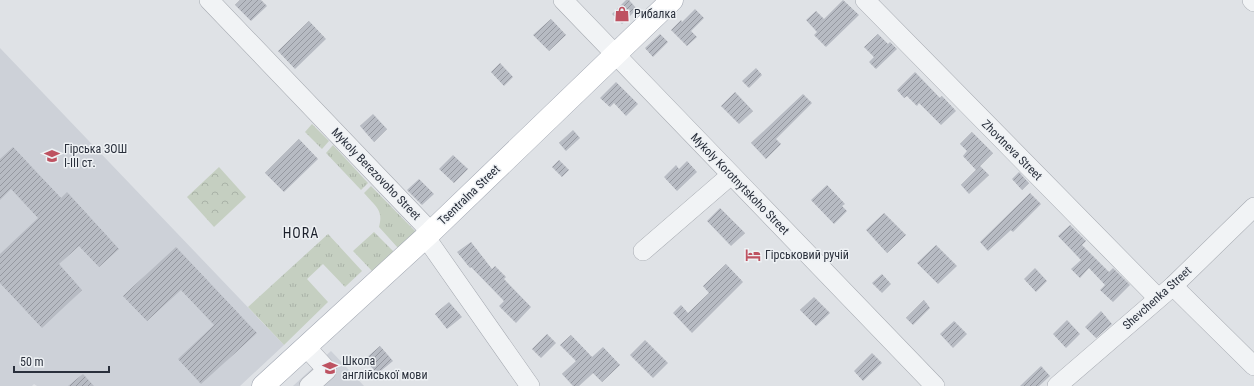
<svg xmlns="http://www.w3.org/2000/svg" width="1254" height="386" font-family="'Roboto Condensed',sans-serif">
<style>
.built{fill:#cdd1d8}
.grass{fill:url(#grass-tufts)}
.park{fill:url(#park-crowns)}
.building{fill:url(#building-hatch)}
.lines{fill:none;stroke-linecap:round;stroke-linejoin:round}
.minor-casing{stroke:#a5a9b0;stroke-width:20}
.major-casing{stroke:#a0a6b1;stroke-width:23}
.minor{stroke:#f1f3f5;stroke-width:19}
.major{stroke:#fff;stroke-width:22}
.labels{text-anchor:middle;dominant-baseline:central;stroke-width:3;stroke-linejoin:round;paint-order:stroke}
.poi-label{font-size:12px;fill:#2a303c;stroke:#eef1f4;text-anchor:start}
.street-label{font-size:12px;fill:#2a303c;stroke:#eef1f4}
.quarter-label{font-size:14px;letter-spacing:1px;fill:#1c212c;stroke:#eef1f4}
</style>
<defs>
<pattern id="grass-tufts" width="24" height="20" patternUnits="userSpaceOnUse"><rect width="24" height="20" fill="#c5cfc1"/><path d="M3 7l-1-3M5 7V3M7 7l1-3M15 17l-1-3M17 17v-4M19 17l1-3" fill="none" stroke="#a9b2a7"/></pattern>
<pattern id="park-crowns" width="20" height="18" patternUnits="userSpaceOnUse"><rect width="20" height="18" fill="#c5cfc1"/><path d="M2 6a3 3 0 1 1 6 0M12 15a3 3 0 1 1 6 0" fill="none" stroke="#a9b2a7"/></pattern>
<pattern id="building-hatch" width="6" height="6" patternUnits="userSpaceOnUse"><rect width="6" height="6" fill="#b7bbc3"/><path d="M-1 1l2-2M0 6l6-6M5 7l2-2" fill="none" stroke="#9598a0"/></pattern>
</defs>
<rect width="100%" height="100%" fill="#dfe2e6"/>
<g class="built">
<polygon points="0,48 284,345 240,386 37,386 34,384 32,386 0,386"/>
<polygon points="331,351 364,386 293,386"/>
</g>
<g class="grass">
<polygon points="312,124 329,141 322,149 305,132"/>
<polygon points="333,145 368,183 361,190 326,153"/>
<path d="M371,186L416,232L398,248L379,227C384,210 375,206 364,193Z"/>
<polygon points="374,232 394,252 373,272 353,251"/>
<polygon points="328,234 362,271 345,287 323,264 307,279 328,302 284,345 248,307"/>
</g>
<polygon class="park" points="219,167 246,197 214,227 187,197"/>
<g class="building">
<polygon points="240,0 261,0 267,6 251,21 235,5"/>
<polygon points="626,0 629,0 637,9 622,24 612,14"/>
<polygon points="843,0 859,15 826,47 814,35 817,32 806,20 816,11 824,19"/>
<polygon points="695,9 704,18 691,31 697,37 687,46 671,30 681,20 682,22"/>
<polygon points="551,19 566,35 549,51 533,35"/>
<polygon points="309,21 326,39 295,69 278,51"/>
<polygon points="660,34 668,42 653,57 645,48"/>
<polygon points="878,34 888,44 890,42 897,49 876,69 869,62 874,57 864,47"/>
<polygon points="500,63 513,77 504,86 491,72"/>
<polygon points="756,68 762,75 749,88 742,81"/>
<polygon points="915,72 940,98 942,96 956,111 941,125 919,103 917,106 907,96 904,98 897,90"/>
<polygon points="616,82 638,104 626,116 614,103 610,107 600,98"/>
<polygon points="735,92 753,111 739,124 721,106"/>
<polygon points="803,94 812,103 776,139 781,144 766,159 751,143"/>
<polygon points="373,114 387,129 374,142 360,126"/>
<polygon points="573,130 580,138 566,151 559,143"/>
<polygon points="972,132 993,153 976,170 963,156 967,151 960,144"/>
<polygon points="299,139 318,159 284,192 265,173"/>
<polygon points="13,147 61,198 67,192 119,249 99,267 79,246 59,264 82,290 42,328 0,283 0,254 38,218 11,189 0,200 0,159"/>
<polygon points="453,155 468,169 454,183 439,169"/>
<polygon points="559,160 569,170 562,177 552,167"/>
<polygon points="687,161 697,172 677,191 664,177 676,165 679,169"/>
<polygon points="980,166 989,175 969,194 961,185"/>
<polygon points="1019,172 1029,183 1022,190 1012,179"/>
<polygon points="419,179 434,194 422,205 407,190"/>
<polygon points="827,185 845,204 842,206 847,211 834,224 811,200"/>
<polygon points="1030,193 1041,204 1013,232 1011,230 988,251 980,242"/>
<polygon points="720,208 745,233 731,246 707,221"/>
<polygon points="884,213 906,235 887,253 866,230"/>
<polygon points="1070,225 1086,241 1082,245 1109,272 1113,268 1130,285 1113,302 1100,290 1105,285 1089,268 1080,278 1071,269 1081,260 1058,236"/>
<polygon points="471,242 492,269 495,266 506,277 504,279 531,307 516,323 499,306 504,301 471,267 470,268 457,252"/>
<polygon points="936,245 957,266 938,284 917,263"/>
<polygon points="176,247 257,333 201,384 178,359 214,325 181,290 147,321 123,296"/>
<polygon points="726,264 743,282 692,333 673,313 681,305 688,313 709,293 703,286"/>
<polygon points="1035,268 1047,281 1036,292 1024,279"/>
<polygon points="882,274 891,284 882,293 872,283"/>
<polygon points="814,297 830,313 816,326 800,310"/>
<polygon points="924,300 930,308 913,325 906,318"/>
<polygon points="449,302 462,317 447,329 435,314"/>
<polygon points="1101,311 1112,324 1096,338 1085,327"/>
<polygon points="1067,320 1080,334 1066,348 1053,334"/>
<polygon points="954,321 967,334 953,348 940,334"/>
<polygon points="547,334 556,343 541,358 532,349"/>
<polygon points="571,335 592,357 603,347 620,365 602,382 593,373 579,386 573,386 562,374 576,361 560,345"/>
<polygon points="645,340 668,363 653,378 630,355"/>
<polygon points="380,346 393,361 377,374 365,359"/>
<polygon points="872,353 882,363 863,381 854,371"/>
<polygon points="1041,366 1050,376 1039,386 1020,386"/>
<polygon points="83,374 94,386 68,386"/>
</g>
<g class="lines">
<g class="minor-casing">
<g id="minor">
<polyline points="209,0 431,232 429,242 530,386"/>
<polyline points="563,0 935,386"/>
<polyline points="865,0 1158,298"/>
<polyline points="1252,0 1254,2"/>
<polyline points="643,251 731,175"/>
<polyline points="1173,286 1254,366"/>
<polyline points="306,347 327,370 309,386"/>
<polyline points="1057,386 1173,286 1254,207"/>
</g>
</g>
<g class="major-casing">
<polyline id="major" points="263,386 431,232 672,0"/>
</g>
<use href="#minor" class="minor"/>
<use href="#major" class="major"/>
</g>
<defs>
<g id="shop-bare" transform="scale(1.2)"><path d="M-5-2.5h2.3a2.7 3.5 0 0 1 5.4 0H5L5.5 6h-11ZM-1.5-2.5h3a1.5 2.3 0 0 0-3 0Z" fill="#be5261" stroke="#eef1f4" stroke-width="2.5" paint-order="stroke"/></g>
<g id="school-bare" transform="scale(1.2)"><path d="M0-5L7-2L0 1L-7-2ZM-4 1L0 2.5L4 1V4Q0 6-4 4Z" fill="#be5261" stroke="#eef1f4" stroke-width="2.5" paint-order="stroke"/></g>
<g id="hotel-bare" transform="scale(1.2)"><path d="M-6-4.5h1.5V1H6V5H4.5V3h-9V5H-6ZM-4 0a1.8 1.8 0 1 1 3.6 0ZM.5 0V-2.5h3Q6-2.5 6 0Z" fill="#be5261" stroke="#eef1f4" stroke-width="2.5" paint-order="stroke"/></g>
</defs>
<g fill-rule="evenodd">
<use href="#shop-bare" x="622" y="14"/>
<use href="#school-bare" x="52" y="156"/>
<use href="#hotel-bare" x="753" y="255"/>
<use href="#school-bare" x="330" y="368"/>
</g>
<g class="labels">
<g class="poi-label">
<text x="634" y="14">Рибалка</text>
<text x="64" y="149">Гірська ЗОШ<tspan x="64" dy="14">І-ІІІ ст.</tspan></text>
<text x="765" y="255">Гірськовий ручій</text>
<text x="342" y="361">Школа<tspan x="342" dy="14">англійської мови</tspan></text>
</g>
<g class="street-label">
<text transform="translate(1012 150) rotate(45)">Zhovtneva Street</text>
<text transform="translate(376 174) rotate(46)">Mykoly Berezovoho Street</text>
<text transform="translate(740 184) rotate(46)">Mykoly Korotnytskoho Street</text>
<text transform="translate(469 195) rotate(-44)">Tsentralna Street</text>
<text transform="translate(1157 298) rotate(-42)">Shevchenka Street</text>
</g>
<g class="quarter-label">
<text x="301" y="233">HORA</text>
</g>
</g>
<path d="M14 366v6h95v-6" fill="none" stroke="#2a303c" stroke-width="2"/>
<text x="20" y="366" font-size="12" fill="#2a303c" stroke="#eef1f4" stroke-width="3" paint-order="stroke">50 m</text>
</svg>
